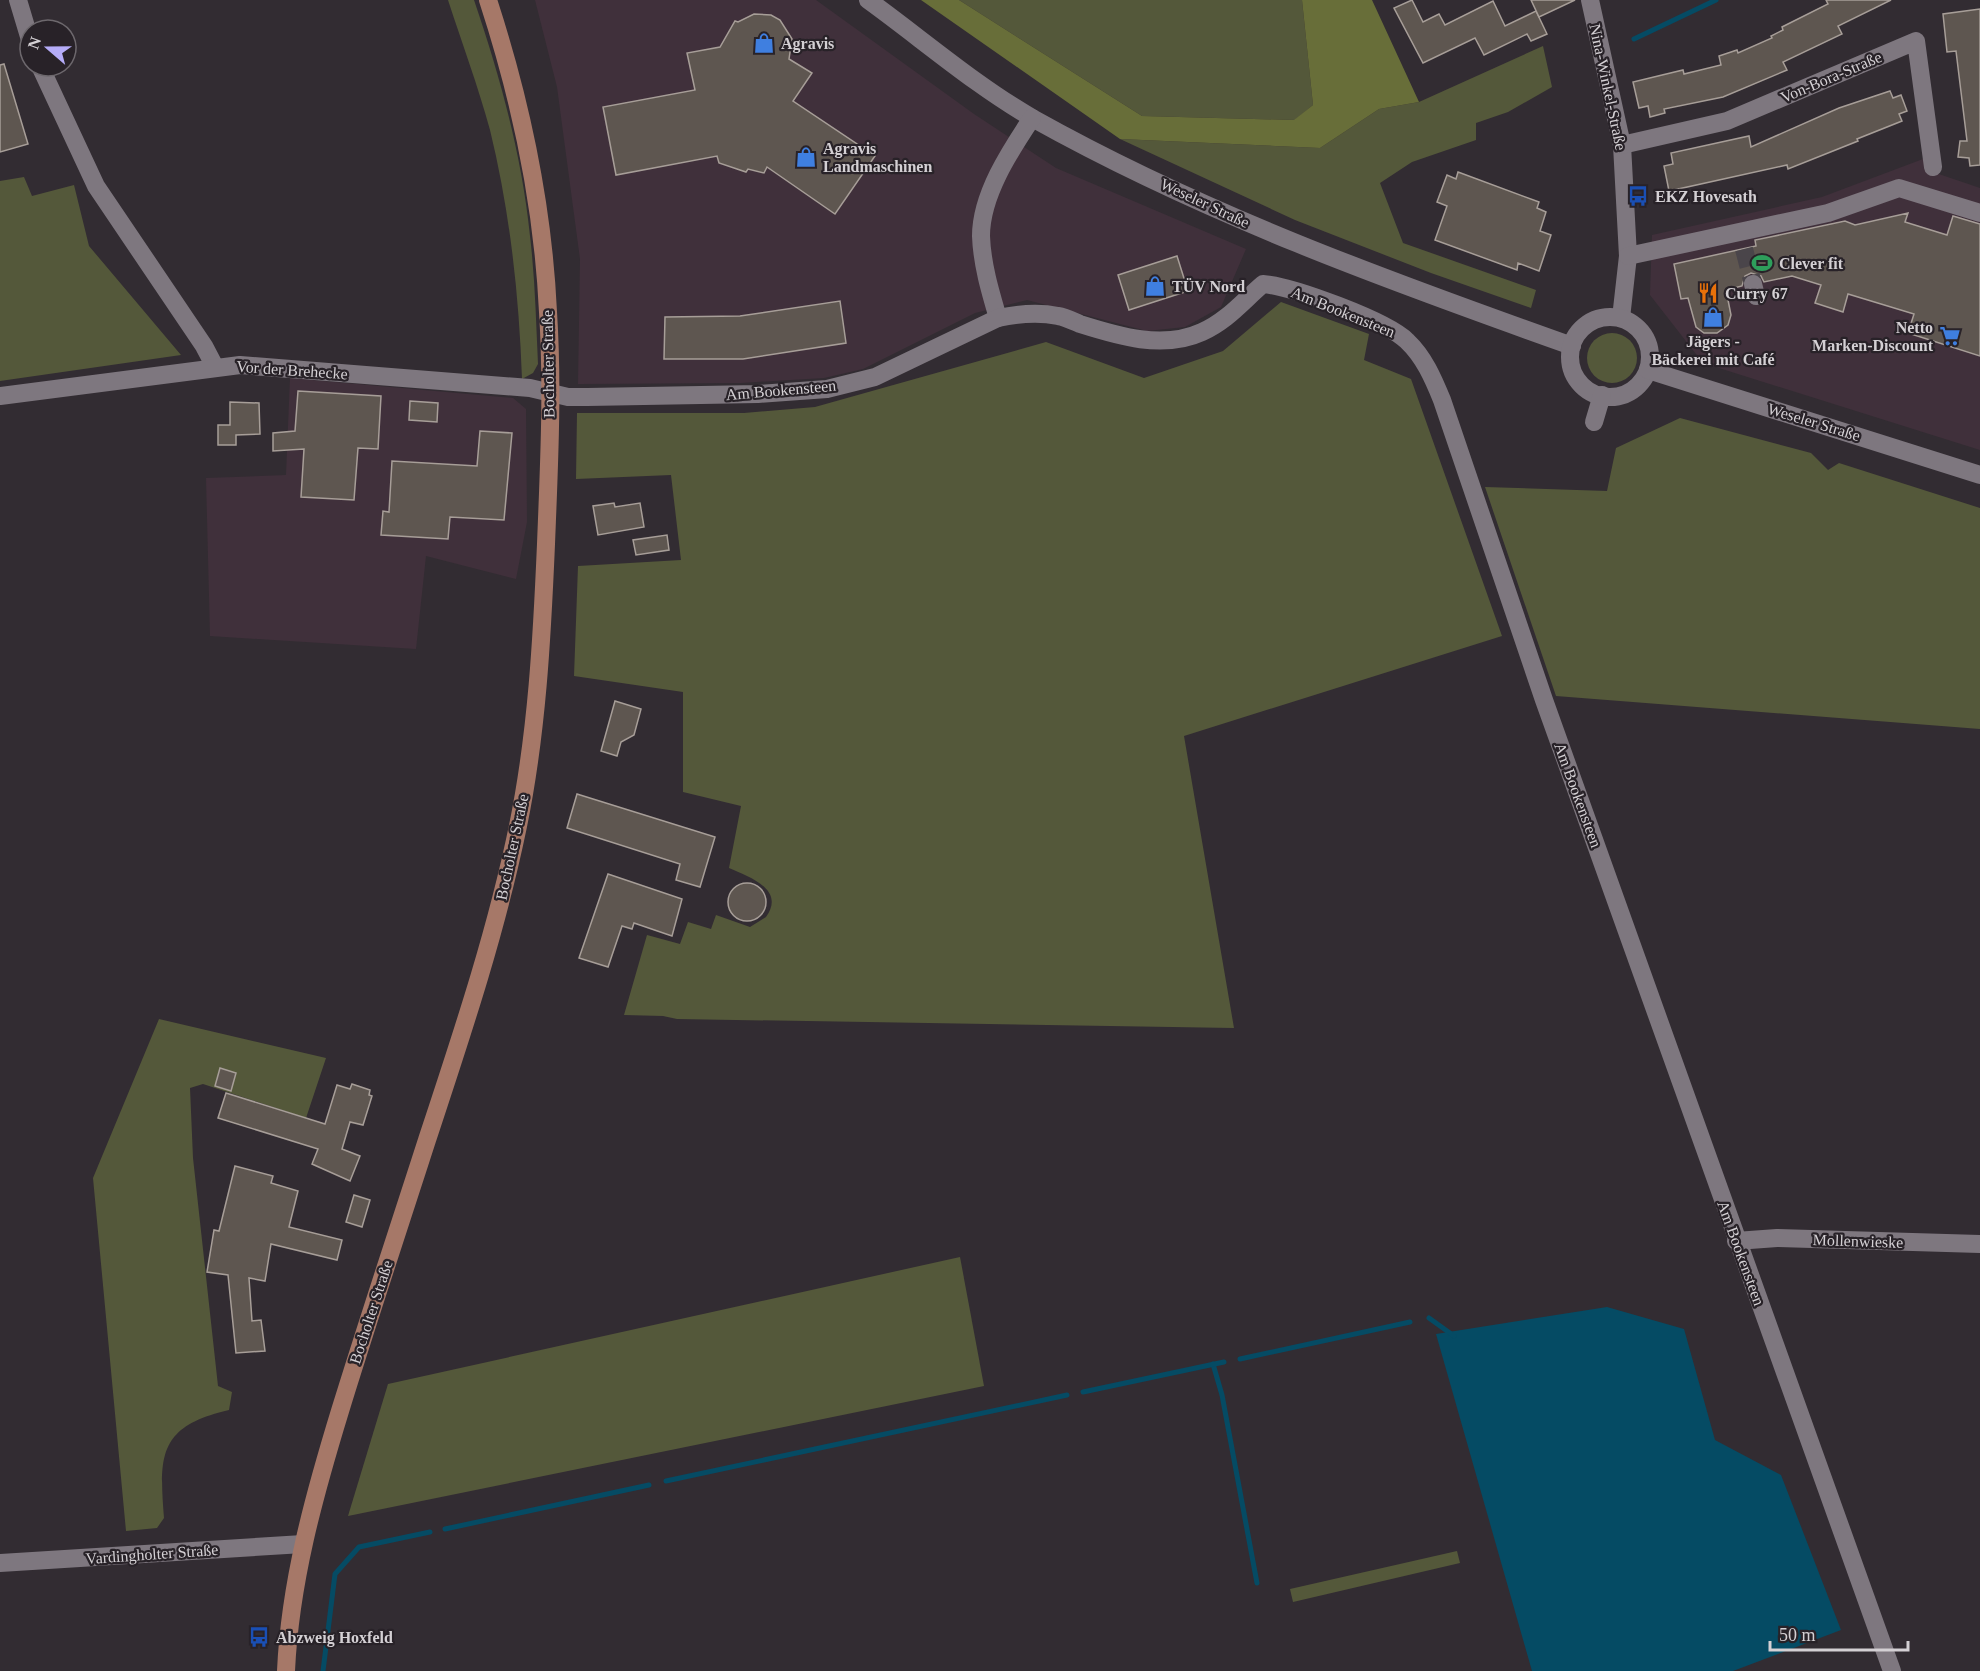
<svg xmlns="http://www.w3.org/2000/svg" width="1980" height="1671" font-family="'Times New Roman',serif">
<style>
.commercial{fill:#40303b}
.green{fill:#54583a}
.forest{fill:#686e39}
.water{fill:#054b64}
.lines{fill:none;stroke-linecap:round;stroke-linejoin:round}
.stream{stroke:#054b64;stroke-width:5}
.building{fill:#5e5650;stroke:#a79e98;stroke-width:1.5}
.minor-tunnel{stroke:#4a454a;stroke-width:18;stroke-dasharray:18 9;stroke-linecap:butt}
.minor{stroke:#7e777f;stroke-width:18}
.major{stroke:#a67868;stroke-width:18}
.labels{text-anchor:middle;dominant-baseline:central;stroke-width:4.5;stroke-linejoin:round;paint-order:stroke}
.poi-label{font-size:16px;font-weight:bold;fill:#d4d0d4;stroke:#282228;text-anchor:start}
.street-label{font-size:16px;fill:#d4d0d4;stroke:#282228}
</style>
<rect width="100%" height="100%" fill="#322c32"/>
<g class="commercial">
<polygon points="535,0 816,0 974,114 1056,168 1246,249 1221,307 1185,327 1147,331 1027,300 975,313 863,369 824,378 741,383 578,384 580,259 557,87"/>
<polygon points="1923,159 1930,171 1980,188 1980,450 1703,363 1650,295 1652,235 1822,197"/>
<polygon points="290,378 513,398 526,409 527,522 516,579 426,556 416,649 210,636 206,478 286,475"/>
</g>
<g class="green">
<path d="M448,0H474C500,76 522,156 530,236C535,278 536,321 538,364L533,373L522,379C519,295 510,212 490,130C478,86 462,43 448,0Z"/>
<polygon points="959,0 1302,0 1313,105 1295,120 1142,116"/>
<polygon points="1543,46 1552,87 1508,112 1476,123 1476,140 1412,162 1380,183 1403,243 1536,290 1531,308 1431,273 1295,220 1120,139 1320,148 1379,109 1419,102"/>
<polygon points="24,177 32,196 74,185 89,246 181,355 0,381 0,181"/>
<path d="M1281,302L1369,334L1364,360L1411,379L1502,636L1184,736L1234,1028L677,1019L663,1016L624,1015L647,935L680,944L688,922L711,929L716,915L750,927L766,917C786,889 749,877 729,868L741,806L683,792V692L574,676L578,566L681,560L671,475L576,479L577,413H744L815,407L1046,342L1144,378L1223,351Z"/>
<circle cx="1612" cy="358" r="25"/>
<polygon points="1680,418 1811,453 1828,470 1839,463 1980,508 1980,729 1556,696 1485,487 1607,491 1616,448"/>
<path d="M159,1019L326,1058L306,1118L203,1084L190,1088L193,1158L218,1386L232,1392L229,1410C159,1426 159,1455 164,1518L157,1528L126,1531L93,1178Z"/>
<polygon points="960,1257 984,1386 348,1516 388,1384"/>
<polygon points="1457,1551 1460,1563 1293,1602 1290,1589"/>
</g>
<polygon class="forest" points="921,0 959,0 1142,116 1294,120 1313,105 1302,0 1372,0 1419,102 1379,109 1320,148 1120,139"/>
<polygon class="water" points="1607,1307 1684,1329 1715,1440 1781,1475 1841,1630 1733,1671 1532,1671 1436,1334"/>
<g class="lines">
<g class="stream">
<polyline points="1634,39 1716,0"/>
<polyline points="1429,1318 1454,1336"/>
<polyline points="1240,1359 1410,1322"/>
<polyline points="1213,1364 1222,1395 1257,1583"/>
<polyline points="1083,1392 1224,1362"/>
<polyline points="666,1481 1067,1395"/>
<polyline points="445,1529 649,1485"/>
<polyline points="323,1671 335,1574 359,1547 430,1532"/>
</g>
</g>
<g class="building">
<polygon points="1412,0 1423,22 1439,14 1445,25 1493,1 1505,26 1536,11 1547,34 1531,41 1527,34 1484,55 1475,38 1423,63 1394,8"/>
<polygon points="1531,0 1575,0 1539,17"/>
<polygon points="1826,0 1891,0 1838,26 1842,34 1783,62 1787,70 1723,97 1664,109 1665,113 1650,117 1648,106 1639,108 1633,82 1683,70 1684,74 1721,65 1719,56 1737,50 1738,53 1772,38 1771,36 1783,30 1782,27 1828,4"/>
<polygon points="1980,9 1980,165 1970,166 1969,158 1958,157 1960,141 1967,141 1956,51 1947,52 1943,14"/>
<polygon points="754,14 771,15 780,20 792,39 789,59 812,73 793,101 875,156 835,214 767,167 764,173 748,169 746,172 719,163 717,156 616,175 603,107 695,90 687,53 720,47 735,21 738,22"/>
<polygon points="4,64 28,144 0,152 0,65"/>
<polygon points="1890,91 1893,98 1901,95 1907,111 1899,114 1902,121 1857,139 1858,141 1788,169 1787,165 1669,191 1664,166 1673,164 1671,153 1749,136 1751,147 1839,108"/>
<polygon points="1458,172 1539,202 1537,208 1546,212 1540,231 1551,235 1539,271 1518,263 1517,270 1435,240 1447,206 1437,202 1447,175 1456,179"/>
<polygon points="1908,213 1905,222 1947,235 1953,216 1980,224 1980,356 1908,333 1914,314 1848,294 1843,312 1815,303 1821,285 1792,276 1764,282 1761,276 1751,273 1745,276 1742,286 1726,290 1731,315 1728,325 1717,333 1704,333 1696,327 1688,298 1681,299 1674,264 1756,246 1755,240 1770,237 1845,221 1855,225"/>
<polygon points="1177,256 1188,291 1129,310 1118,275"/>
<polygon points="840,301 846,343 743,359 664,359 665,317 740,316"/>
<polygon points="298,391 381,396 378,449 358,448 354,500 301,497 304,449 273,451 273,433 295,431"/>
<polygon points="410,401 438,403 437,422 409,420"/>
<polygon points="230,402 259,403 260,434 236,435 236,445 218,445 218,425 230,425"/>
<polygon points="480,431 512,433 504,520 450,517 448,539 381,535 383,511 389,512 392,461 477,466"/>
<polygon points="614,503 615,507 640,503 644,527 598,535 593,506"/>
<polygon points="667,535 669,550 636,555 633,540"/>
<polygon points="615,701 641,709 634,735 621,742 617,756 601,751"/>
<polygon points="577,794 715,837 700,887 676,880 680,864 567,828"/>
<polygon points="608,874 682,899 672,936 634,923 632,929 622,926 608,967 579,958"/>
<circle cx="747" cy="902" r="19"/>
<polygon points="220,1068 236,1073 231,1091 215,1086"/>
<polygon points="352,1084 370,1090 369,1095 372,1096 363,1125 350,1122 342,1149 360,1156 350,1181 312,1164 318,1149 218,1118 226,1093 325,1124 337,1085 350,1089"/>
<polygon points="235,1166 273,1176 271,1183 298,1191 289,1227 342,1240 337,1260 271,1244 265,1281 249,1278 252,1321 261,1320 265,1351 236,1353 228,1275 207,1272 214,1230 219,1231"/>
<polygon points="354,1195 370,1200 362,1227 346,1222"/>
</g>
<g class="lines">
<polyline class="minor-tunnel" points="1744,249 1753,284"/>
<g class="minor">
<polyline points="18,0 30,40"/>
<path d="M868,0C922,39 976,86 1034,119C1204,214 1389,281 1572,346"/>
<polyline points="1590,0 1622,145 1628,256 1621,318"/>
<polyline points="40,66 96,186 204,346 215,367"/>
<polyline points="1622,145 1727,121 1916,41 1933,167"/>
<polyline points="1628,256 1828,213 1899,188 1980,213"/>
<polyline points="1753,284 1756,296"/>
<circle cx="1610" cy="357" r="40"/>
<path d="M998,318C990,291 982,264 981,236C981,195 1010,151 1032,118"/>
<polyline points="1648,370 1980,475"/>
<path d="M0,396L240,365L530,388L568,397H587L758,394L827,389L875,377L998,318C1017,314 1039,312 1058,316C1065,317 1073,321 1080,324C1118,336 1163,350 1202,332C1227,321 1243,301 1263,284C1292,286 1387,321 1407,341C1424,357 1433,378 1442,400L1544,700L1892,1671"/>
<polyline points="1594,422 1602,395"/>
<polyline points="1736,1241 1777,1238 1980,1244"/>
<polyline points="0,1563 303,1544"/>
</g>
<path class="major" d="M286,1671C290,1582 314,1496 340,1411C368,1320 398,1230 427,1140C461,1037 496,933 518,826C537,733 542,638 546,544C549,467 553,389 548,312C543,205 521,101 488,0"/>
</g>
<defs>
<g id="shop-bare" transform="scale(1.62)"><path d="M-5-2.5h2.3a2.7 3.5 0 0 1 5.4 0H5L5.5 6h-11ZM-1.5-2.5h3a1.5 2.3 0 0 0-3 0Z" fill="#3f7fe0" stroke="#282228" stroke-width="2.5" paint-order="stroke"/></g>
<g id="bus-bare" transform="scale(1.62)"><path d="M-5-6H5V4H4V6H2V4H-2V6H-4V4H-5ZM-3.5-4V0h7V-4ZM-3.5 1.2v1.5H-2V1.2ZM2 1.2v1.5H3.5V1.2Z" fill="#1a4fb4" stroke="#282228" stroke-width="2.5" paint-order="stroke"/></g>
<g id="stadium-bare" transform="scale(1.62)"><path d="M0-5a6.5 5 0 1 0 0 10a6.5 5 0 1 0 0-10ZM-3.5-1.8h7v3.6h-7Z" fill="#2e9e5b" stroke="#282228" stroke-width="2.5" paint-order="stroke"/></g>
<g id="restaurant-bare" transform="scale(1.62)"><path d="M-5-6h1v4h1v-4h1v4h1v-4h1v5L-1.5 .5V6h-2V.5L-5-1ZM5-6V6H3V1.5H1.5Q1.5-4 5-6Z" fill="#e8710a" stroke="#282228" stroke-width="2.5" paint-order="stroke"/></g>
<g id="supermarket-bare" transform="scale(1.62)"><path d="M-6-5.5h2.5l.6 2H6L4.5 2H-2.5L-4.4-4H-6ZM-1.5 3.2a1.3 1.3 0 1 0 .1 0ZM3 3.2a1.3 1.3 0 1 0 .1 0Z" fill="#3f7fe0" stroke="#282228" stroke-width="2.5" paint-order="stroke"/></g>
</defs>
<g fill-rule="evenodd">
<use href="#shop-bare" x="764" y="43"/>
<use href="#shop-bare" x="806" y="157"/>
<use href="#bus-bare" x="1638" y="196"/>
<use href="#stadium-bare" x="1762" y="263"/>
<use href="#shop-bare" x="1155" y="286"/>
<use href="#restaurant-bare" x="1708" y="293"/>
<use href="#shop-bare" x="1713" y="317"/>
<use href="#supermarket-bare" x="1950" y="336"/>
<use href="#bus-bare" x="259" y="1637"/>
</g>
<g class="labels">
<g class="poi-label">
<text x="781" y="43">Agravis</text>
<text x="823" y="148">Agravis<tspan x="823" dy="18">Landmaschinen</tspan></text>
<text x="1655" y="196">EKZ Hovesath</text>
<text x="1779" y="263">Clever fit</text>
<text x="1172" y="286">TÜV Nord</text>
<text x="1725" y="293">Curry 67</text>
<text x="1933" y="327" text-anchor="end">Netto<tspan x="1933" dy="18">Marken-Discount</tspan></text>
<text x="1713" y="341" text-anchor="middle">Jägers -<tspan x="1713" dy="18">Bäckerei mit Café</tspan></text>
<text x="276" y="1637">Abzweig Hoxfeld</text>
</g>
<g class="street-label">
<text transform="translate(1831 77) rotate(-23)">Von-Bora-Straße</text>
<text transform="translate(1608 87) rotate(78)">Nina-Winkel-Straße</text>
<text transform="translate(1205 203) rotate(25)">Weseler Straße</text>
<text transform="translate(1343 312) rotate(22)">Am Bookensteen</text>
<text transform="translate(548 364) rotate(-91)">Bocholter Straße</text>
<text transform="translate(292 370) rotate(4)">Vor der Brehecke</text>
<text transform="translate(781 390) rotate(-5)">Am Bookensteen</text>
<text transform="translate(1814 422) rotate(17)">Weseler Straße</text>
<text transform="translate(1578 795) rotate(70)">Am Bookensteen</text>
<text transform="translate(512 847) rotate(-78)">Bocholter Straße</text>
<text transform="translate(1858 1241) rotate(2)">Mollenwieske</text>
<text transform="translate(1741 1253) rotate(70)">Am Bookensteen</text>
<text transform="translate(371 1312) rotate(-72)">Bocholter Straße</text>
<text transform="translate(152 1554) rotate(-4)">Vardingholter Straße</text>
</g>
</g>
<g transform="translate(48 48) rotate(290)"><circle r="28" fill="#282228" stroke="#6d686d" stroke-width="1.5"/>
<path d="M0-4.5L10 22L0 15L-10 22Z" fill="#b5acf8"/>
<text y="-9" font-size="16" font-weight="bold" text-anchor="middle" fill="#d4d0d4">N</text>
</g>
<path d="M1770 1641v9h138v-9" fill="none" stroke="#d4d0d4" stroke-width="3"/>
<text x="1779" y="1641" font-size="18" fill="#d4d0d4" stroke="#282228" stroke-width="4.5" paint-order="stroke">50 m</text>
</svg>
